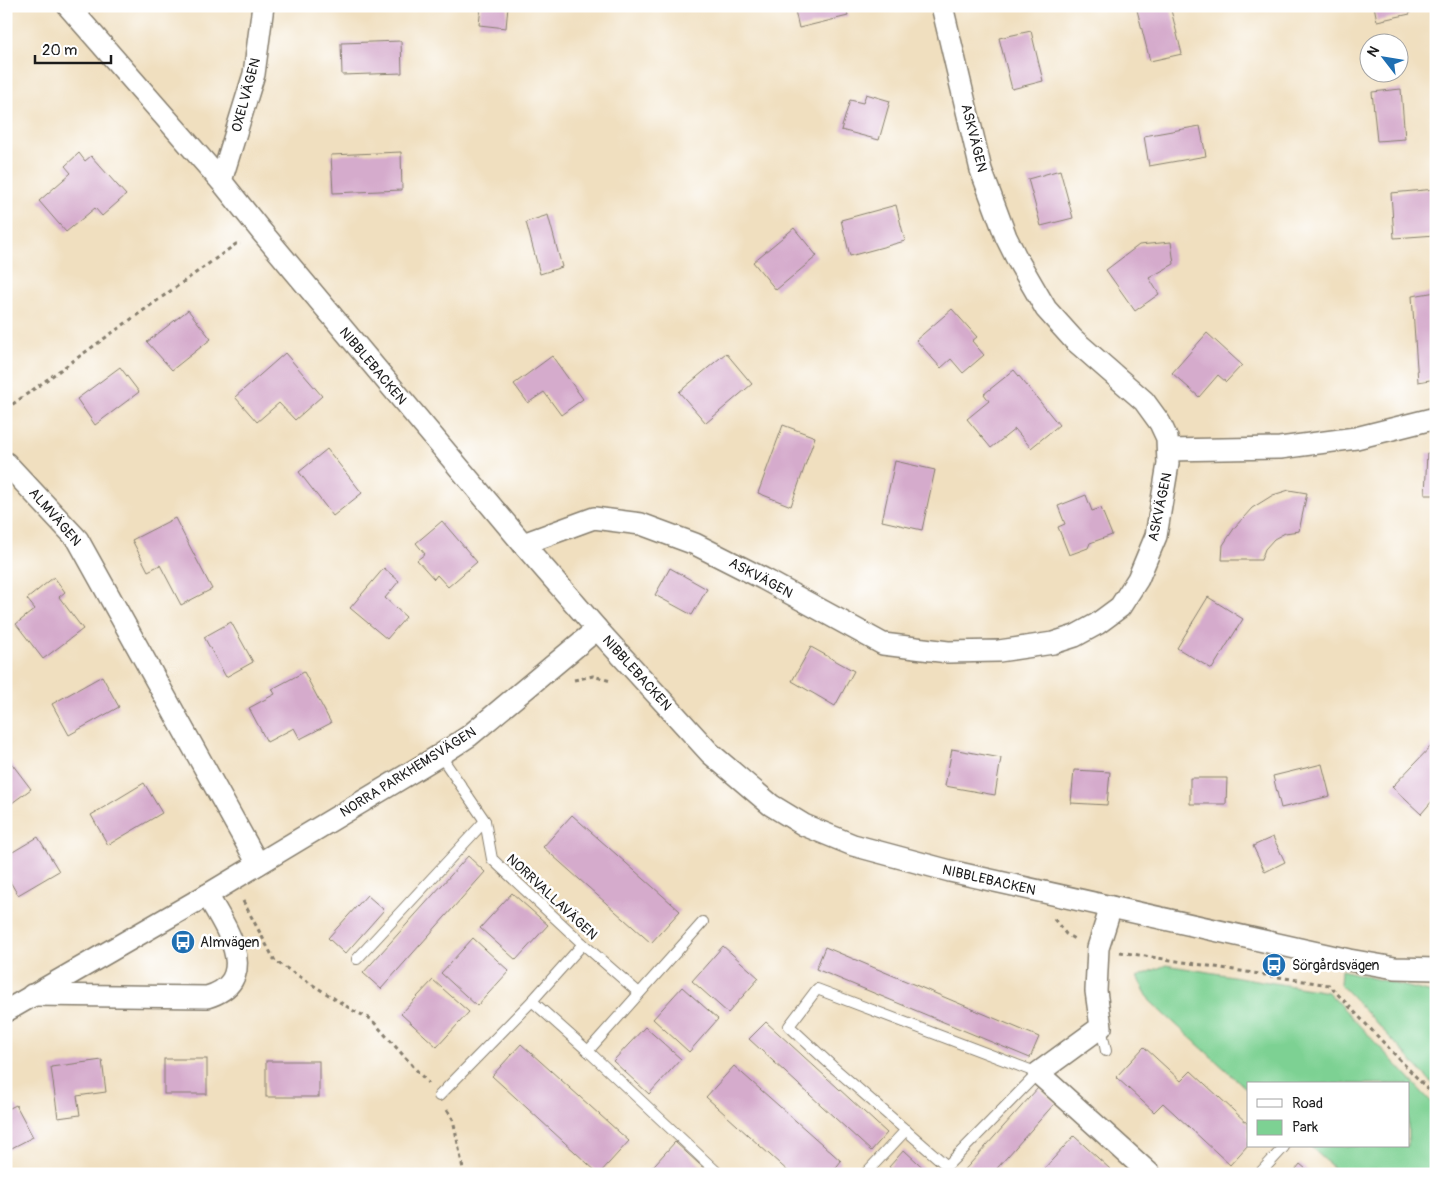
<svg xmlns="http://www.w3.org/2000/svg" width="1442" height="1180" font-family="Pangolin,sans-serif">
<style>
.green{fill:#7dd193;stroke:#4c7658}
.building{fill:#d5abcc}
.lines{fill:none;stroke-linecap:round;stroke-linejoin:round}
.lane-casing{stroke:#867e6e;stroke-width:12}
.street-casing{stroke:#867e6e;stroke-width:24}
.path{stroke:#867e6e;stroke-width:3;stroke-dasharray:4 4;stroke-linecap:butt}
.lane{stroke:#fff;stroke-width:10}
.street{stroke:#fff;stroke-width:21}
.labels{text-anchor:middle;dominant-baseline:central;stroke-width:5;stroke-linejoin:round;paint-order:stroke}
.street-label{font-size:14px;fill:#1c1c1c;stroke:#fff}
.poi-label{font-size:14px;fill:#1c1c1c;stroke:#fff;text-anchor:start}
</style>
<rect width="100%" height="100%" fill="#fff"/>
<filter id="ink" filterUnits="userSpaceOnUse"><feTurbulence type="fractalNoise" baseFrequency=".02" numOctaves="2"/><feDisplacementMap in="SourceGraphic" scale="10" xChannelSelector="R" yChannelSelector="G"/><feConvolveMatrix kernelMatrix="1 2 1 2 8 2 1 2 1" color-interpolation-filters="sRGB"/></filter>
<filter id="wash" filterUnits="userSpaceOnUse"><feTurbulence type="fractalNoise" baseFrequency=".0096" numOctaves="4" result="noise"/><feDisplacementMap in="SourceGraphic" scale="20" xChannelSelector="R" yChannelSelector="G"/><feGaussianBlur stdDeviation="1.12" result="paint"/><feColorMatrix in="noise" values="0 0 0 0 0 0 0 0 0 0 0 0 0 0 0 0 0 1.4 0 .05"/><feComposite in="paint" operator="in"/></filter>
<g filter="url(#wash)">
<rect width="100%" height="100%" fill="#f0dfbf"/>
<g class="green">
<polygon points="1166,965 1328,992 1436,1107 1436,1174 1340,1174 1310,1146 1408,1146 1408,1084 1248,1084 1248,1090 1150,1001 1137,977"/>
<polygon points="1341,970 1436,994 1436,1087 1340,984"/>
</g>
<g id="blocks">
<g class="building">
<polygon points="481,6 508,6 506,28 479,25"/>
<polygon points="794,6 845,6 848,16 799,28"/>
<polygon points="1155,6 1170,6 1182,54 1150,61 1137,10"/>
<polygon points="1374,6 1409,6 1410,14 1377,21"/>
<polygon points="1031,31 1043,81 1012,89 999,38"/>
<polygon points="401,41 402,73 342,75 341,43"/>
<polygon points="1401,89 1405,139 1377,141 1372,92"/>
<polygon points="866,94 890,101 879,140 841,130 850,100 863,103"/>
<polygon points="1200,126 1206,156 1149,166 1144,136"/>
<polygon points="401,152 402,190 333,193 331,155"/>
<polygon points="79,153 85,161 91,156 126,195 102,216 95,208 66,232 39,201 71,173 65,166"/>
<polygon points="1060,170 1073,218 1041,226 1028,179"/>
<polygon points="1436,189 1436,235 1394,238 1391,193"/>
<polygon points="896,205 905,241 850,256 841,220"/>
<polygon points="548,215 562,267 540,274 526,222"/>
<polygon points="794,228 817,256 776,290 753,262"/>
<polygon points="1171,242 1174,264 1149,278 1159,294 1135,311 1106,270 1139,245"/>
<polygon points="1436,292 1436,379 1418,382 1412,296"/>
<polygon points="952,309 977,337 972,341 984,355 963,373 951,359 941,368 916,340"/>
<polygon points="188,310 211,339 172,370 147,342"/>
<polygon points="1207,333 1242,365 1226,382 1218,375 1199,397 1172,373"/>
<polygon points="285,353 322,396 295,420 279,403 257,422 235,397"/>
<polygon points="726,353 752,384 706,423 679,392"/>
<polygon points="552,356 583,399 561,415 544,392 528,403 514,384"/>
<polygon points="120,367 139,392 95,425 77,399"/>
<polygon points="1014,370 1059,425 1031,448 1015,429 991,448 967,419 989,401 984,394"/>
<polygon points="783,425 815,437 791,506 758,493"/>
<polygon points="327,449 362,493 333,516 299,472"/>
<polygon points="1427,453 1436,453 1436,495 1425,495"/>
<polygon points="895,461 935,470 922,530 882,521"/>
<polygon points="1289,490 1307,493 1299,531 1285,533 1274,539 1265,549 1261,560 1222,560 1223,545 1235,527 1252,508 1273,495"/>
<polygon points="1086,495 1092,511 1101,508 1112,535 1090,543 1088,548 1069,555 1058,527 1065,524 1058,506"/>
<polygon points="175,518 212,589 181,605 160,565 148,571 132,540"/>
<polygon points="442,521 477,562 448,587 437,575 434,579 417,560 425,554 416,543"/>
<polygon points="384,568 399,581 385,598 406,617 387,639 350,608"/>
<polygon points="670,568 707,589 692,615 655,595"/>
<polygon points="54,577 65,592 59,597 83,629 43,659 16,624 35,609 27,599"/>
<polygon points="1208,597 1243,619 1212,669 1177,648"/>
<polygon points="231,622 253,662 226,677 204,637"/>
<polygon points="811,647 854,671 835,706 792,681"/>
<polygon points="304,672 331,723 300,739 294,728 267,742 249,708 275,694 272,689"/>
<polygon points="102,676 119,707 69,735 52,704"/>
<polygon points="1436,741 1436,803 1433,800 1421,814 1392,787"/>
<polygon points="952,749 1001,758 995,795 945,786"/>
<polygon points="6,756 31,789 12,803 6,795"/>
<polygon points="1322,764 1330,796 1281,808 1273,776"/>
<polygon points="1074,770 1110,772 1107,805 1071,803"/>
<polygon points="1190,778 1227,778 1226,804 1190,804"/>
<polygon points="144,783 162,813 108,845 91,815"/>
<polygon points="572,815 680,911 651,943 543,847"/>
<polygon points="38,837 59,871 18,895 6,875 6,856"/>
<polygon points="1273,837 1285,862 1265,872 1253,846"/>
<polygon points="468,856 485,872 381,989 363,973"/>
<polygon points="512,893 548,925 516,960 480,928"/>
<polygon points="367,895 384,910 345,954 328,938"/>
<polygon points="473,938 509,971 477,1006 441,973"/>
<polygon points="723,946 759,978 728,1013 692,981"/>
<polygon points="825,947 1039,1037 1030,1058 816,969"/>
<polygon points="433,980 469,1012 437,1047 401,1014"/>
<polygon points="682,987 718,1019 689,1052 653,1019"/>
<polygon points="766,1022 887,1133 871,1151 749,1039"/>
<polygon points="645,1027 681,1059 649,1094 613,1061"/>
<polygon points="521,1044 629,1141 599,1174 492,1076"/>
<polygon points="1144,1047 1181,1081 1191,1071 1248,1124 1248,1145 1230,1165 1163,1103 1154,1112 1116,1077"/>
<rect x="164" y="1059" width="43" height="35"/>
<polygon points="102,1060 106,1092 77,1096 80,1115 58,1118 51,1067"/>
<rect x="266" y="1061" width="53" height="36"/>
<polygon points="734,1066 841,1161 831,1174 791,1174 706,1097"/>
<polygon points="1038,1088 1055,1103 992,1174 961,1174"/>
<polygon points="16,1105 33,1137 6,1151 6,1110"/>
<polygon points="1074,1136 1110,1169 1106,1174 1045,1174 1042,1171"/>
<polygon points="675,1142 710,1174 646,1174"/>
<polygon points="904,1150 930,1174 897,1174 889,1167"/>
<polygon points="1300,1164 1312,1174 1292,1174"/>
</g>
</g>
</g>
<g filter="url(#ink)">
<use href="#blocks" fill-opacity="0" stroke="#867e6e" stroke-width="1"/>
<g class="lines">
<g class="lane-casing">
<g id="lane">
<polyline points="440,755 485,821 492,859 583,944 639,993"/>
<polyline points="703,922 588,1051 719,1174"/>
<polyline points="357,959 485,821"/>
<polygon points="817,989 1038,1073 947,1166 832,1066 789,1026"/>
<polyline points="532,1001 588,1051"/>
<polyline points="1101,1027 1106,1051"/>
<polyline points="439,1096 532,1001 583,944"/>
<polyline points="865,1174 906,1130"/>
<polyline points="1259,1174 1284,1147"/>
</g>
</g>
<g class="street-casing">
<g id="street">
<polyline points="68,6 221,181 261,231 523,544 597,629 710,753 771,805 804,825 853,845 950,871 1349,960 1395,968 1436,969"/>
<polyline points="221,181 254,74 263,6"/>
<polyline points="1168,450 1280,448 1356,438 1436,418"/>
<polyline points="6,463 78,540 258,864"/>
<polyline points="523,544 594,518 641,524 695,544 764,579 883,644 948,652 999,651 1053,643 1075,636 1097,624 1120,607 1138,579 1156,536 1168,464 1167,438 1160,423 1144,401 1073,339 1046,309 1017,259 1006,237 981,170 942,6"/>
<polyline points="1111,907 1098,948 1096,991 1101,1027 1038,1073 1150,1174"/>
<path d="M32,995L207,997C263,980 225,926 207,895"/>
<polyline points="6,1011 207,895 440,755 469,736 597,629"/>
</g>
</g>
<g class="path">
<polyline points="6,409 236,244 241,244"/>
<polyline points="574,680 593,676 611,681"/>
<polyline points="243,901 275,961 354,1011 371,1019 428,1083"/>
<polyline points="1054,919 1066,934 1076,940"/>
<polyline points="1120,952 1329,985 1436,1098"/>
<polyline points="447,1110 453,1119 464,1174"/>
</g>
<use href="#lane" class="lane"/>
<use href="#street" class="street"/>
</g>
</g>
<defs>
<g id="bus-disc" transform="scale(1.25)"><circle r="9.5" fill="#1f6fb2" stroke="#fff"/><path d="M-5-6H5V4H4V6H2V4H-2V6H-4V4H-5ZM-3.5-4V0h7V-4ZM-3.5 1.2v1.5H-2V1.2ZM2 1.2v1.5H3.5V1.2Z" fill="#fff"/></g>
</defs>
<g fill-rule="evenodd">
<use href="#bus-disc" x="183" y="942"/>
<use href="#bus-disc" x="1274" y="965"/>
</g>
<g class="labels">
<g class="street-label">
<text transform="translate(246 95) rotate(-75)">OXELVÄGEN</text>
<text transform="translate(974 138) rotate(76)">ASKVÄGEN</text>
<text transform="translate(373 366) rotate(50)">NIBBLEBACKEN</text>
<text transform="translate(1160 507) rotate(-78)">ASKVÄGEN</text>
<text transform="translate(55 517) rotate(49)">ALMVÄGEN</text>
<text transform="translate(761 578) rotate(28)">ASKVÄGEN</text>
<text transform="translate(637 673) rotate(48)">NIBBLEBACKEN</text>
<text transform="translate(408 772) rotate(-32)">NORRA PARKHEMSVÄGEN</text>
<text transform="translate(989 880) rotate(13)">NIBBLEBACKEN</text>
<text transform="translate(552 897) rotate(43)">NORRVALLAVÄGEN</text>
</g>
<g class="poi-label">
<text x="200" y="942">Almvägen</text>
<text x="1292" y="965">Sörgårdsvägen</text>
</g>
</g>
<rect width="1442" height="1180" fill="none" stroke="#fff" stroke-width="25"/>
<rect x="1247" y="1082" width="162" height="65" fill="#ffffff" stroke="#a4a4a4"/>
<rect x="1257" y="1099" width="25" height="8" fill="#ffffff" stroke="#a4a4a4"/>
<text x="1292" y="1108" font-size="15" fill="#1c1c1c">Road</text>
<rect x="1257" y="1120" width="25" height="15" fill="#7dd193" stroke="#a4a4a4"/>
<text x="1292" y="1132" font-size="15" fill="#1c1c1c">Park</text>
<g transform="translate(1384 58) rotate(301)"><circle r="24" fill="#ffffff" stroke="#a4a4a4"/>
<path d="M0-4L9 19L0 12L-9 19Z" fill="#1f6fb2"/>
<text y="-8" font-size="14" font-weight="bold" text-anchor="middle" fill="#1c1c1c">N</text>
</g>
<path d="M35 55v8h76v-8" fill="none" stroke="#1c1c1c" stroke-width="2.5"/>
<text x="42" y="55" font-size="15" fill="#1c1c1c" stroke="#ffffff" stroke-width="4" paint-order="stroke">20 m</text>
</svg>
